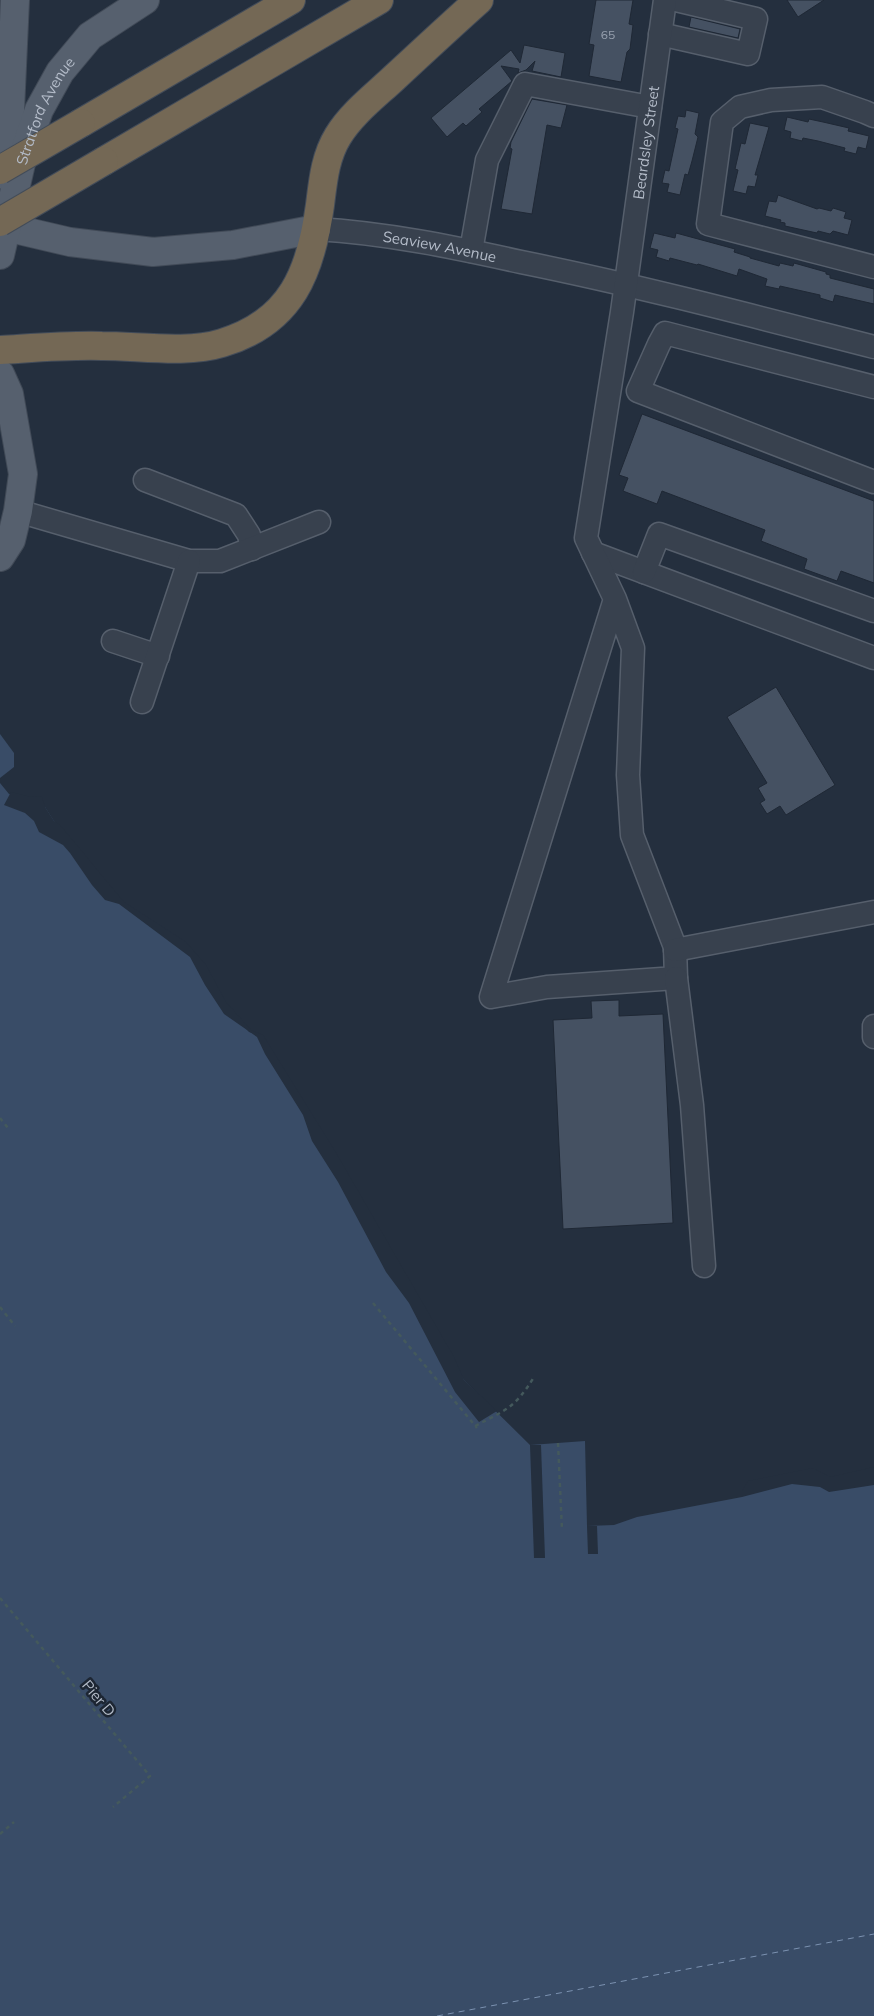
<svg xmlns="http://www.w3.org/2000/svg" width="874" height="2016" font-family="Mulish,sans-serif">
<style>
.water{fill:#394c67}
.pier{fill:#242f3e}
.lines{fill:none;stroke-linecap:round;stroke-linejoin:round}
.ferry{stroke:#7c92b1;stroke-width:1;stroke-dasharray:6 5;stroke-linecap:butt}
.building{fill:#455162;stroke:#1f2835}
.minor-casing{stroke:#565f6c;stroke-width:25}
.major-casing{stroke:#414a57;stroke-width:30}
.highway-casing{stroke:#434c59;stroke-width:30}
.path{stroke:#44595c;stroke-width:2.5;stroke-dasharray:4 4;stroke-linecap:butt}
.minor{stroke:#38414e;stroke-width:22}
.major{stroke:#56606e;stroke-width:28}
.highway{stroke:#746855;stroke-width:28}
.highway-bridge-casing{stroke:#434c59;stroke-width:30;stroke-linecap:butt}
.highway-bridge{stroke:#746855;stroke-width:28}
.labels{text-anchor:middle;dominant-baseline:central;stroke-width:5;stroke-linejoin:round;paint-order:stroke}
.number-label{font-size:12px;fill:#98a1af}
.street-label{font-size:15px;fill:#b4bcc9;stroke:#1d2633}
</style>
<rect width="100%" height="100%" fill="#242f3e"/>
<g class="water">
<polygon points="0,734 14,753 14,767 0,778"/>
<polygon points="0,783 9,794 45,807 54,821 122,904 184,944 224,1004 249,1032 261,1036 333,1152 464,1380 530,1445 585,1441 587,1526 614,1525 637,1517 742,1497 748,1483 830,1480 874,1470 874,2016 0,2016"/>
</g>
<g class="pier">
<polygon points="11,792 27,796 42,797 45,807 54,821 60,825 124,902 186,942 206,965 226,1002 251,1030 263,1035 335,1151 454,1357 464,1380 497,1411 479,1422 455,1392 409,1303 386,1272 338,1182 312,1141 303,1115 265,1054 257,1037 224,1014 205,985 190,957 119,904 105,900 92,885 70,853 63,845 39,832 34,821 25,813 4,805"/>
<polygon points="530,1445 541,1445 545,1558 534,1558"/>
<polygon points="874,1467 874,1485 829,1492 820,1487 792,1484 742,1497 742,1491 748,1481 813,1468 830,1477"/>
<polygon points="587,1526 597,1526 598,1554 588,1554"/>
</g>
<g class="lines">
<polyline class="ferry" points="437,2016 874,1934"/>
</g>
<g class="building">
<polygon points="596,0 633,0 629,24 633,25 630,49 627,52 621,82 589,76 594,45 589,44"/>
<polygon points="787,0 824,0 798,17"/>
<polygon points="691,17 740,29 738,38 689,27"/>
<polygon points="524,45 565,53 561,77 532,71 535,61 526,70 518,73 519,69 501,66 512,81 479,109 482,112 466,126 463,123 447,137 431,118 511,50 520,63"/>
<polygon points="532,99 567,105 561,128 547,125 532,214 501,209 512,149 510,148 511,142"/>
<polygon points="686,110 699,113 695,134 698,137 692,161 688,175 685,174 680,195 667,192 669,184 662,183 665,170 669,171 678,129 675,128 678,116 685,117"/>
<polygon points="787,117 808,122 809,119 823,122 849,128 848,131 869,136 866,149 858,147 856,154 844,151 845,148 818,141 803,138 802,141 790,138 791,132 784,130"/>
<polygon points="750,123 769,127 755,175 758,175 755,187 748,186 746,194 733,191 738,170 735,169 741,143 745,144"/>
<polygon points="778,195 817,209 819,208 831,211 833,208 846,212 844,218 852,220 848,235 833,231 830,234 818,231 817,233 785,226 785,223 780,222 781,220 765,216 769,201 776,202"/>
<polygon points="654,233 675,238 676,233 735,249 734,252 750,257 750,258 779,266 780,263 793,266 794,263 826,272 826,274 830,275 830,278 874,289 874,304 835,295 833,302 820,298 820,295 780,286 779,289 765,286 767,279 739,269 737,276 698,264 697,265 670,258 669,261 656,257 658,250 650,248"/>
<polygon points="642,414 874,501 874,583 841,571 837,581 804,569 807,559 761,541 765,530 662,491 657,504 623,491 628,478 619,475"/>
<polygon points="776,687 835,785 786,815 780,806 767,814 760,803 765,800 758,788 767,783 727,717"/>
<polygon points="619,1000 619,1016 663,1014 673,1223 563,1229 553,1020 592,1018 591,1001"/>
</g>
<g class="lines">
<g class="minor-casing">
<g id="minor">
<polyline points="660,34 748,54 756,19 676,0"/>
<polyline points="874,116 865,112 822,97 771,100 740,107 722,122 708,224 874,267"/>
<path id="s1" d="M316,229C386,233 453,247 521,262C640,286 757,317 874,347"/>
<polyline points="471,251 487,160 525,84 650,107"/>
<polyline points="874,387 665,333 659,344 638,391 874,482"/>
<polyline points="145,480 236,515 249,535 252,549"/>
<polyline points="18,511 189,561 220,561 319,522"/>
<polyline points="593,553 874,658"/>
<polyline points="644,572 659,534 874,611"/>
<path id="s2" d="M615,599L491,997L547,987L676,978L675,947L632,835L628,775L633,648L615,599L586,538L622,312L665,0"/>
<polyline points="113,641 158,656"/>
<polyline points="142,702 189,561"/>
<polyline points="675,950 874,912"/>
<polyline points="676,978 692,1105 704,1266"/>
<polyline points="874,1026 874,1037"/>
</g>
</g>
<g class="major-casing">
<g id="major">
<polyline points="7,176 15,0"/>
<polyline points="0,223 6,227 70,242 153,252 233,245 316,229"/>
<path id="s3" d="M0,255L22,159L39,110L60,72L90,36L145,0"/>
<polyline points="0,374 9,394 23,474 18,511 11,540 0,557"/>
</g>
</g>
<g class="highway-casing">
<g id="highway">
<polyline points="81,123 291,0"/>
<polyline points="104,161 379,0"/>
<path d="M0,350C34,348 68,345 102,346C139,346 187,354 222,343C292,322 311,271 320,205C323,181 325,157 338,136C352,113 376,95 395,77C423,51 451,25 479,0"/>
</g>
</g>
<g class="path">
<polyline points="0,1118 8,1128"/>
<polyline points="373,1303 477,1428"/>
<polyline points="0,1307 15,1326"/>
<path d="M475,1426C506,1410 515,1408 534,1377"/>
<polyline points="558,1443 562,1530"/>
<polyline points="0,1598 150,1776 113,1807"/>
<polyline points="0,1834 14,1822"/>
</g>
<use href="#minor" class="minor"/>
<use href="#major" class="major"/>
<use href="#highway" class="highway"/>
<g class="highway-bridge-casing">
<g id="highway-bridge">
<polyline points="0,170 81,123"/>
<polyline points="0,222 104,161"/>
</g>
</g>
<use href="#highway-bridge" class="highway-bridge"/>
</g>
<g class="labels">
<g class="number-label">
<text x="608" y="34">65</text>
</g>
<g class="street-label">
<text stroke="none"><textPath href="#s3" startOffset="152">Stratford Avenue</textPath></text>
<text stroke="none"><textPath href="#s2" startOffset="1461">Beardsley Street</textPath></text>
<text stroke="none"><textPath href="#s1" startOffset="125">Seaview Avenue</textPath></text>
<text transform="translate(99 1698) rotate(50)">Pier D</text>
</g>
</g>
</svg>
